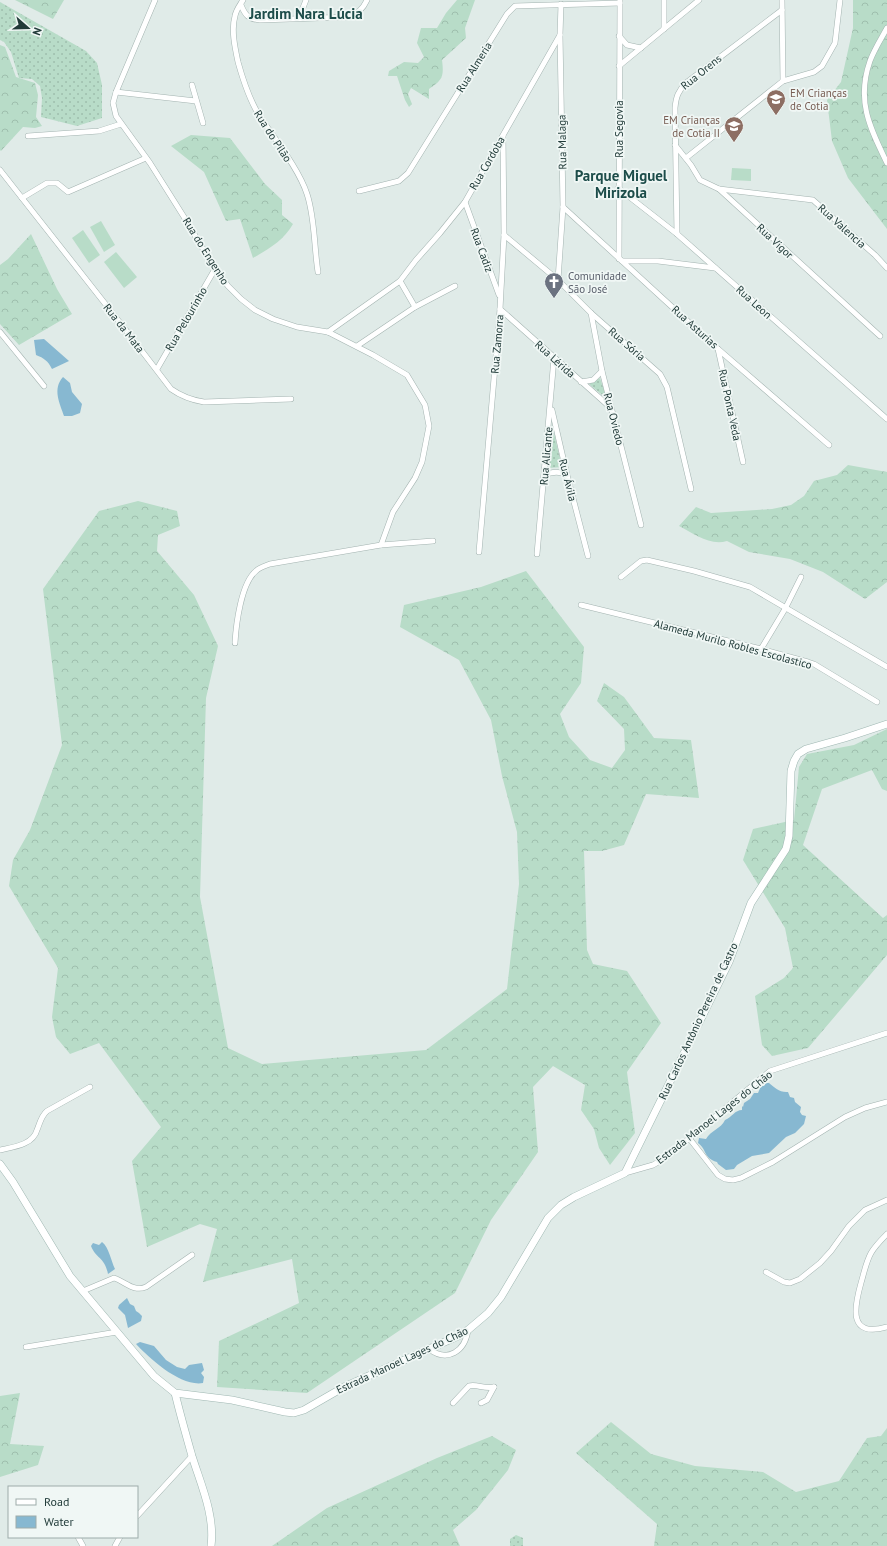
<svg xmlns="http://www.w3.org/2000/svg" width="887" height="1546" font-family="'PT Sans',sans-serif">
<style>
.grass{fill:url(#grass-dots)}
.forest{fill:url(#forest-crowns)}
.pitch{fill:#b8dcc8}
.water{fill:#87b8d1}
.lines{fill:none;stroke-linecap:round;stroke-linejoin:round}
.street-casing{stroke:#a3b3b0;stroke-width:6}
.secondary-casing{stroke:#9fb7b2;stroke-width:8}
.street{stroke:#fff;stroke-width:5}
.secondary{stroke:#fff;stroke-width:7}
.labels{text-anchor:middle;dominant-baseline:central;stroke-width:3.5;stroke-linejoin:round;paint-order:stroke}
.street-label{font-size:11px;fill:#213b39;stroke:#f0f7f5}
.education-label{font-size:11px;fill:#785e54;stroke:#f0f7f5;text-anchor:start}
.worship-label{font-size:11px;fill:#5b616d;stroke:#f0f7f5;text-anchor:start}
.district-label{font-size:15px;font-weight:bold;fill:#1d4d4a;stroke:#f0f7f5}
</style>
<defs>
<pattern id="grass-dots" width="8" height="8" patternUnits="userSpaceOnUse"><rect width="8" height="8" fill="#b8dcc8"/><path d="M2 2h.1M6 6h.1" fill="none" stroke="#9ebead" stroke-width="1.8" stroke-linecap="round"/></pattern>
<pattern id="forest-crowns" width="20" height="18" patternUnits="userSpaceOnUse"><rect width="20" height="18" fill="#b8dcc8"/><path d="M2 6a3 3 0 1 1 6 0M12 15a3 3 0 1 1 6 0" fill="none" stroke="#9ebead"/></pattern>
</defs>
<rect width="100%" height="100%" fill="#e0ebe8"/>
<g class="grass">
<polygon points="0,2 86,51 97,63 102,85 102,118 77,126 41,117 42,98 40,86 32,79 19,78 11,52 4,42 0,40"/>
<polygon points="600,378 607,399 589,384"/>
<polygon points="552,425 562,467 548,468"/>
<polygon points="516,1535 523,1538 523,1546 510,1546 510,1539"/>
</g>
<g class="forest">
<polygon points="15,0 64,0 53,19"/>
<path d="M457,0H475L465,28L466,38L442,60C444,76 443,80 429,89V99L411,88L408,94L412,104L409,107L405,100L397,76H388L389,71L404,62L418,63L424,57L417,43L421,28H437L446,13Z"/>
<polygon points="853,0 887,0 887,229 848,178 832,141 827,100 841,82 853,28"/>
<polygon points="0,45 5,47 16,77 35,83 38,95 36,117 42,126 35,128 23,127 1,151 0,150"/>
<path d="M191,135L230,138L265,184L282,200V215L293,224C284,240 269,249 253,258L240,219L226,221L204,172L171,146Z"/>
<polygon points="31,234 57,289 72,314 19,345 0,324 0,265 8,259"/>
<path d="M848,465L887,472V582L865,599L823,572L790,559L749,552L727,541C710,546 694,534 679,526L696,507L711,513L772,509L791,505L804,496L814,481L837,475Z"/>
<polygon points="138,501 177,511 180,526 158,535 157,551 194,595 218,646 206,698 200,897 228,1048 262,1064 426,1050 507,989 519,884 517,832 502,776 491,720 459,660 400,627 404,605 481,587 526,571 584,647 581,683 560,714 569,737 590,760 612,768 625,750 624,729 597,701 604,683 624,697 654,738 691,740 699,798 646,794 624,845 602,851 584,851 587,950 593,964 627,971 661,1023 627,1072 635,1133 610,1165 599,1148 594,1129 581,1110 585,1085 553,1066 533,1087 538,1152 491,1220 455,1293 307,1393 217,1387 219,1341 299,1303 292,1259 203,1282 217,1229 200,1224 147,1247 132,1161 161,1127 99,1043 70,1054 56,1037 52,1017 58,968 9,886 13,860 30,830 62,745 43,589 99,511"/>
<polygon points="887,729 887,791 882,789 872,770 822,789 803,845 883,918 887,915 887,955 808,1048 772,1056 762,1045 755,996 784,978 793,968 785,928 743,860 753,829 794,820 799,767 807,754 854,745"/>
<polygon points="20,1393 10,1444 44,1446 38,1465 0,1477 0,1396"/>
<polygon points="611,1422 651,1454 695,1466 763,1472 796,1492 839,1481 867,1438 881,1436 887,1428 887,1546 654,1546 657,1524 576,1453"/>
<polygon points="492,1436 516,1450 508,1470 476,1510 453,1530 460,1546 272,1546 327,1508 437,1458"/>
</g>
<g class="pitch">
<polygon points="732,168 751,169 751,181 731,180"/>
<polygon points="101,221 115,245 104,252 90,227"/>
<polygon points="83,230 100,255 89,263 72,238"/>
<polygon points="116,252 137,277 124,288 104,262"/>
</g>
<g class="water">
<path d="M44,339L69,361L52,369C48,361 44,358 36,355L34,340Z"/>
<path d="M63,377L70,383L72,392L82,404L80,413L72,416H64C60,404 52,389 63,377Z"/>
<path d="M766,1083H769C774,1087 780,1093 788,1092L790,1097L794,1098L795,1102L801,1107L800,1112L802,1115L806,1116L804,1124L795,1133L786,1137L769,1153L752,1156L737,1165L734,1169L726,1170L718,1164L717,1162C703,1158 707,1149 698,1143L699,1138L706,1139C711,1130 721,1129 725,1120C732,1117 735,1110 742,1110V1106L743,1107L744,1103L750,1099L754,1093H758L761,1086H764Z"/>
<path d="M102,1242C109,1247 111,1261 115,1269L108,1274C105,1257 96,1259 91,1246L93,1243L99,1245Z"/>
<polygon points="127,1298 130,1304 134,1306 136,1311 139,1313 142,1316 141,1321 128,1328 125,1315 118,1308 119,1305"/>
<path d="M140,1342L154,1346L166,1360L177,1367L185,1369L189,1365L202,1363L204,1370L201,1373L204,1377L203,1383C181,1387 150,1359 136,1344Z"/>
</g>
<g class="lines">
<g class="street-casing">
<g id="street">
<polyline points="155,0 116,92 113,103 116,116 150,163 184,217 215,269 228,286 241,299 255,310 273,319 297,327 328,332 373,355 407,375 425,405 429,426 422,462 415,478 393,512 381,545"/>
<path d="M243,0C240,5 236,10 235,16C231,30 235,48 238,62C243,80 249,99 259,115C274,138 299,169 307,194C315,218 314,247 318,272"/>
<polyline points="664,0 664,29"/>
<polyline points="782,0 783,81"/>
<path d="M241,5C245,15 248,19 260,20L349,17C358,14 363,9 367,0"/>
<polyline points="299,18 306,0"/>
<path d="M887,28C881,39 874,50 870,61C856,101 870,128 887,163"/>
<polyline points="619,36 627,45 641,48"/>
<polyline points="619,66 699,0"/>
<polyline points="192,85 203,123"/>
<polyline points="116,92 196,101"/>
<polyline points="28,136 99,131 121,124"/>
<polyline points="675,145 691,165 700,180 719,189 880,336"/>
<polyline points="686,158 783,81 814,72 822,66 835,43 840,0"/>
<path d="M0,170L125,329L171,389C181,396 191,400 204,402L291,399"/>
<polyline points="618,188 677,234 887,419"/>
<polyline points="719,189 813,200 875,255 887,268"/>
<polyline points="359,191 399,181 408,173 507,14 515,6 620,3"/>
<polyline points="22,198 47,183 57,183 68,192 146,158"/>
<polyline points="465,202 499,295"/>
<polyline points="563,207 718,349 829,445"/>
<path d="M677,234L675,108C676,97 678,91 686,83L782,10"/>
<polyline points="504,235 558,280 591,313 660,374 667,387 691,489"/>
<polyline points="619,259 620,1"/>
<polyline points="622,261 658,261 715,268"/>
<polyline points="558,280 563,207 560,35 561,4"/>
<polyline points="400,281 415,307"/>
<polyline points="500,309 611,408"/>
<polyline points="591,313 602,371 641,525"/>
<polyline points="0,332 44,386"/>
<polyline points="328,332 400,281 416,260 440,233 465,202 560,35"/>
<polyline points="357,346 415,307 455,286"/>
<polyline points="718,349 743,462"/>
<polyline points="157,369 215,269"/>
<polyline points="581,382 593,380 602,371"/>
<polyline points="552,410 567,475 588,556"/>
<path d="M544,476C552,471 559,471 567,475"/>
<polyline points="479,552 500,309 504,235 503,136"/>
<polyline points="537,554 554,358"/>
<polyline points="621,577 641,561 647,560 694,571 750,587 887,667"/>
<polyline points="581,605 761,649 808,662 814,664 877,702"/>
<path d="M235,643C236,625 241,583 256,571C260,567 265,566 270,564L381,545L433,541"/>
<polyline points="761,649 785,609 801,577"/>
<polyline points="689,1138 718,1175 725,1179 733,1180 741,1178 773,1162 845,1117 865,1108 887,1102"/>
<path d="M0,1150C13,1147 33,1145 37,1130C40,1123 41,1116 47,1111L90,1087"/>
<polyline points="625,1173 653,1165 667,1157 770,1071 887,1033"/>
<path d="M887,1234C881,1240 875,1246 871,1253C866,1262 864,1273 861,1283C854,1308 848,1338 887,1327"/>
<polyline points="766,1272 784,1282 790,1283 800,1279 820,1263 831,1251 849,1226 865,1210 887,1200"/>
<path d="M83,1291L114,1278C126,1282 133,1292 146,1287L192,1255"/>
<polyline points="26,1347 117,1332"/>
<path d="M429,1349C448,1363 465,1351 468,1330"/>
<path d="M453,1403L469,1386C477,1384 484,1389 494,1387"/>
<polyline points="481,1403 487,1400 494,1387"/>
<polyline points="137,1516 192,1456"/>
<polyline points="78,1537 83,1546"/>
<polyline points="115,1546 120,1537"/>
</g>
</g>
<g class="secondary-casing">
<g id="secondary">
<polyline points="0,1164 13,1182 70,1276 154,1376 175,1393 232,1400 285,1412 294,1413 304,1410 344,1387 458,1336 468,1330 488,1313 501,1297 548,1218 561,1205 574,1197 625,1173 729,962 751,903 786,849 789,836 791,771 794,761 798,754 806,749 845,738 887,724"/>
<path d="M175,1393C180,1414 186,1435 192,1456C201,1485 215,1515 211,1546"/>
</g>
</g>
<use href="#street" class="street"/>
<use href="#secondary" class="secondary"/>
</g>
<defs>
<g id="school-pin" transform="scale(1)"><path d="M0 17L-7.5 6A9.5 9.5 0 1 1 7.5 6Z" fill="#8d6e63" stroke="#f0f7f5"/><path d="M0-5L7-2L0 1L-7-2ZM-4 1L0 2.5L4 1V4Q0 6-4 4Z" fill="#fff"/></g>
<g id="church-pin" transform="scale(1)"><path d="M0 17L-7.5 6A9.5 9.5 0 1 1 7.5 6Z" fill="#6b7280" stroke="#f0f7f5"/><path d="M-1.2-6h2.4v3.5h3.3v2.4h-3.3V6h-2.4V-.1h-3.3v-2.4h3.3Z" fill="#fff"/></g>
</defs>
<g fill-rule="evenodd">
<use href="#school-pin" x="776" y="99"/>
<use href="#school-pin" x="734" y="126"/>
<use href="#church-pin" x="554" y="282"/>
</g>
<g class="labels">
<g class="street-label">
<text transform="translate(474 67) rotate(-58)">Rua Almeria</text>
<text transform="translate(701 72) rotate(-39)">Rua Orens</text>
<text transform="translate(619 129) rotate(-90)">Rua Segovia</text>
<text transform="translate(273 136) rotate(57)">Rua do Pilão</text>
<text transform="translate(562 142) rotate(-91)">Rua Malaga</text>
<text transform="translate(487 163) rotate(-60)">Rua Cordoba</text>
<text transform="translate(842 226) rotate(42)">Rua Valencia</text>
<text transform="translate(775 241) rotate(43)">Rua Vigor</text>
<text transform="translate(482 250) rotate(70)">Rua Cadiz</text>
<text transform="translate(206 251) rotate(58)">Rua do Engenho</text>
<text transform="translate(754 302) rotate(42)">Rua Leon</text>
<text transform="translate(186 319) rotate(-60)">Rua Pelourinho</text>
<text transform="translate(695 327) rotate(42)">Rua Asturias</text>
<text transform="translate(124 328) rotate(52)">Rua da Mata</text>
<text transform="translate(497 344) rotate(-85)">Rua Zamorra</text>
<text transform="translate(627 344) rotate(41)">Rua Sória</text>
<text transform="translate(555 359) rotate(42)">Rua Lérida</text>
<text transform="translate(730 405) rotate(78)">Rua Ponta Veda</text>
<text transform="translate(614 419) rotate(76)">Rua Oviedo</text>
<text transform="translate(546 456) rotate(-85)">Rua Alicante</text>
<text transform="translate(568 480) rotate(76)">Rua Ávila</text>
<text transform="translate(733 644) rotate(15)">Alameda Murilo Robles Escolastico</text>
<text transform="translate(698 1021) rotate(-65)">Rua Carlos Antônio Pereira de Castro</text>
<text transform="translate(714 1117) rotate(-38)">Estrada Manoel Lages do Chão</text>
<text transform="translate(402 1360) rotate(-25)">Estrada Manoel Lages do Chão</text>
</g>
<g class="education-label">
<text x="790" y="93">EM Crianças<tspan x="790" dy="13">de Cotia</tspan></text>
<text x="720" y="120" text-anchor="end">EM Crianças<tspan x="720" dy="13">de Cotia II</tspan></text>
</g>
<g class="worship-label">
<text x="568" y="276">Comunidade<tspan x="568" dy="13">São José</tspan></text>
</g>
<g class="district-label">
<text x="306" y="13">Jardim Nara Lúcia</text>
<text x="621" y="175">Parque Miguel<tspan x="621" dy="17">Mirizola</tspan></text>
</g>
</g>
<rect x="8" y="1486" width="130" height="52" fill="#f0f7f5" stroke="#9dacaa"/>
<rect x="16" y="1499" width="20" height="6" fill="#ffffff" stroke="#9dacaa"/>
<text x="44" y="1506" font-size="12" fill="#213b39">Road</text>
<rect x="16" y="1516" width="20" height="12" fill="#87b8d1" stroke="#9dacaa"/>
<text x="44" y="1526" font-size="12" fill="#213b39">Water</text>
<g transform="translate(28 28) rotate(110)" stroke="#f0f7f5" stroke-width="3" paint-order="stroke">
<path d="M0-3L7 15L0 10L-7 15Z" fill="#213b39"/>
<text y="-6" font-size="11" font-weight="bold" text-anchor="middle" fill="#213b39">N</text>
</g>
</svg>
